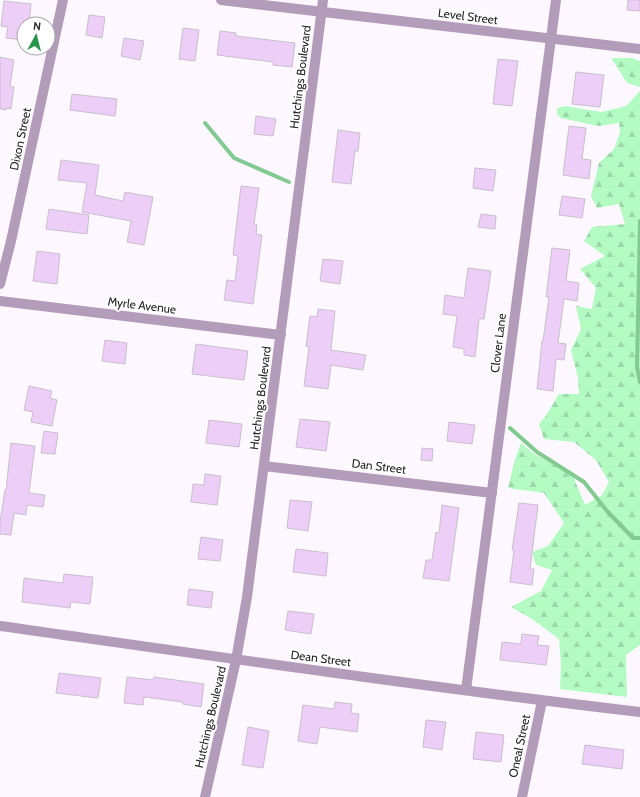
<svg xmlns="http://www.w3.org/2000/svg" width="640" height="797" font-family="Cabin,sans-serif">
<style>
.forest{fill:url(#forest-firs)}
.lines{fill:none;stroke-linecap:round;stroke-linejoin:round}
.stream{stroke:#82c992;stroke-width:4}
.building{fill:#eccef7;stroke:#c9bfcd}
.street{stroke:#b29cb9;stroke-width:10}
.labels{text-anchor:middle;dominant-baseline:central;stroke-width:4;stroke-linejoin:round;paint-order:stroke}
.street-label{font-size:12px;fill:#262328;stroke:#fff}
</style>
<defs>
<pattern id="forest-firs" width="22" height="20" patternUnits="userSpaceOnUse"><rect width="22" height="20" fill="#b4fbc3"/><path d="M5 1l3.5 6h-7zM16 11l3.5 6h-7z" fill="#9bd7a8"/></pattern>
</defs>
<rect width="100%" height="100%" fill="#fdf7ff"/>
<g class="forest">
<polygon points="611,58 633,58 640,61 640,87 627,83"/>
<polygon points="640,91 640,645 626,655 627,697 560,689 561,664 559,639 532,619 511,607 541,591 552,570 536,565 532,552 548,546 564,523 544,493 508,488 515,459 521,443 533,453 573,476 585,505 602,495 609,482 596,460 574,442 544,439 539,424 545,417 559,394 579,394 578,378 571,350 581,329 576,306 592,309 596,288 580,269 605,256 584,241 592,227 625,224 619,204 597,208 591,196 599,163 614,149 620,132 619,123 598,126 561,118 557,114 557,108 565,106 601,112 626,106"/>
</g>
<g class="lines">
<g class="stream">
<polyline points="205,123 234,158 289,182"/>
<polyline points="640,221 637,367 640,382"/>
<polyline points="510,428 537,452 584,482 607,511 633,538 640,538"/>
</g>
</g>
<g class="building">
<polygon points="628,0 640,0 640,11 627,10"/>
<polygon points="4,1 31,4 29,24 24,24 24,40 6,38 8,27 1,26"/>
<polygon points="89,15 105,17 102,38 86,35"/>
<polygon points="183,28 199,30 195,61 179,59"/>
<polygon points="220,31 236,33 236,36 295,43 292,67 273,65 273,62 217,55"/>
<polygon points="124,38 144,41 140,60 121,56"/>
<polygon points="0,57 14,60 10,86 14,87 11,109 6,108 6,110 0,109"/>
<polygon points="498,59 518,61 512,106 493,104"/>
<polygon points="576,72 604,75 600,107 572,104"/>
<polygon points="72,94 117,99 115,116 70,110"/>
<polygon points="256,116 276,119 273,136 254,134"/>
<polygon points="569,126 586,128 582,159 591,160 589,179 563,175"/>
<polygon points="338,130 360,133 358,151 355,151 351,184 332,182"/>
<polygon points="61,160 99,165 95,195 123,201 125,192 153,197 144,245 127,242 131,221 82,212 87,183 58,180"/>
<polygon points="475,168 496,170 493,191 473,188"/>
<polygon points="241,186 259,188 254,224 257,225 256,234 262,235 253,304 224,300 227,280 235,281 238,256 233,255"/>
<polygon points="562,196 585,199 582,218 559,215"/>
<polygon points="49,209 89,215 87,234 46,229"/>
<polygon points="481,214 496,216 495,229 478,227"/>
<polygon points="552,248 570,250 566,281 579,283 577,301 564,299 558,343 566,344 564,360 556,359 553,391 537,389 542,341 543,341 549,297 546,297"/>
<polygon points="37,251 60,254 57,284 33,281"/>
<polygon points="323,259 343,261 340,284 320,281"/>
<polygon points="468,268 491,271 484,319 479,319 475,357 464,355 464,349 453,347 457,316 443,314 445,295 464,298"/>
<polygon points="318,309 335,311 331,350 366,355 363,370 331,365 328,389 304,386 309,347 306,346 310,316 317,317"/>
<polygon points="105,340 127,343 125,364 102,361"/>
<polygon points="196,344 248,351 244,380 192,374"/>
<polygon points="29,386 52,391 50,398 57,400 52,426 31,422 33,412 24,410"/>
<polygon points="300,419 330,422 326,451 296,447"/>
<polygon points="209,420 242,424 239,447 206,443"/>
<polygon points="449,422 475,425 472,444 447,441"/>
<polygon points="44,431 58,433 55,454 41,453"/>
<polygon points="11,443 35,446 29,493 45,495 43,507 27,505 26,515 14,513 11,535 0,534 0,522 5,490 6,490"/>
<polygon points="422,448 433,449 432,461 421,460"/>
<polygon points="205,474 221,476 217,505 191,502 193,484 204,485"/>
<polygon points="290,500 312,502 308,531 287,528"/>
<polygon points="519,503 538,505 530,569 534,569 532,585 510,582 514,550 512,550"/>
<polygon points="442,505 459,508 449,581 423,578 426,560 432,560 436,532 439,533"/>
<polygon points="201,537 223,540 220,561 198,559"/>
<polygon points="296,549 328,553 326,576 293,572"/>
<polygon points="64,574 93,577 90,604 71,602 70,608 22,602 24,578 63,583"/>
<polygon points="189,589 213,592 211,608 187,605"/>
<polygon points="288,611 314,614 311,634 285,630"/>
<polygon points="522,634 539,636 537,645 549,646 546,665 500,660 502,642 521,644"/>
<polygon points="59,673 101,678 98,698 56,693"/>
<polygon points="127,677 153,680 154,677 204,684 201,707 183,704 183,702 144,697 143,705 124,703"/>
<polygon points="335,702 352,704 351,713 359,714 357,732 320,727 317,744 298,741 303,705 334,709"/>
<polygon points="426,720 446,722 442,750 423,747"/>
<polygon points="248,727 269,731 263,768 242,765"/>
<polygon points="476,732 504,735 501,762 473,759"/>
<polygon points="585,745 624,750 622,769 582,764"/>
</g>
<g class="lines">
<g class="street">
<polyline points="221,0 640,49"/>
<polyline points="0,284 11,241 63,0"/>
<polyline points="0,301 281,335"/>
<polyline points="264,466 492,493"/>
<path d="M0,626C213,656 426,687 640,712"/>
<polyline points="466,690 556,0"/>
<polyline points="205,797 236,660 247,597 323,0"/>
<polyline points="522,797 542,701"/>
</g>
</g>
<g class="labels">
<g class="street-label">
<text transform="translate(468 16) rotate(7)">Level Street</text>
<text transform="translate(300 77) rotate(-83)">Hutchings Boulevard</text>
<text transform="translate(20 139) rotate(-78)">Dixon Street</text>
<text transform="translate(142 305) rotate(7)">Myrle Avenue</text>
<text transform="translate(498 343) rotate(-83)">Clover Lane</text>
<text transform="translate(260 398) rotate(-83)">Hutchings Boulevard</text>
<text transform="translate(379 466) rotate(7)">Dan Street</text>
<text transform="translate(321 658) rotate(7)">Dean Street</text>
<text transform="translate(210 717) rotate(-77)">Hutchings Boulevard</text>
<text transform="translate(519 746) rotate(-78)">Oneal Street</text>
</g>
</g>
<g transform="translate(36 36) rotate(7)"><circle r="19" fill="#ffffff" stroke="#a8a7a9"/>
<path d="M0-3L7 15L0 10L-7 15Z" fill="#28954d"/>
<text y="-6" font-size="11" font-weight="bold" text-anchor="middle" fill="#262328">N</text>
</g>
</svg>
